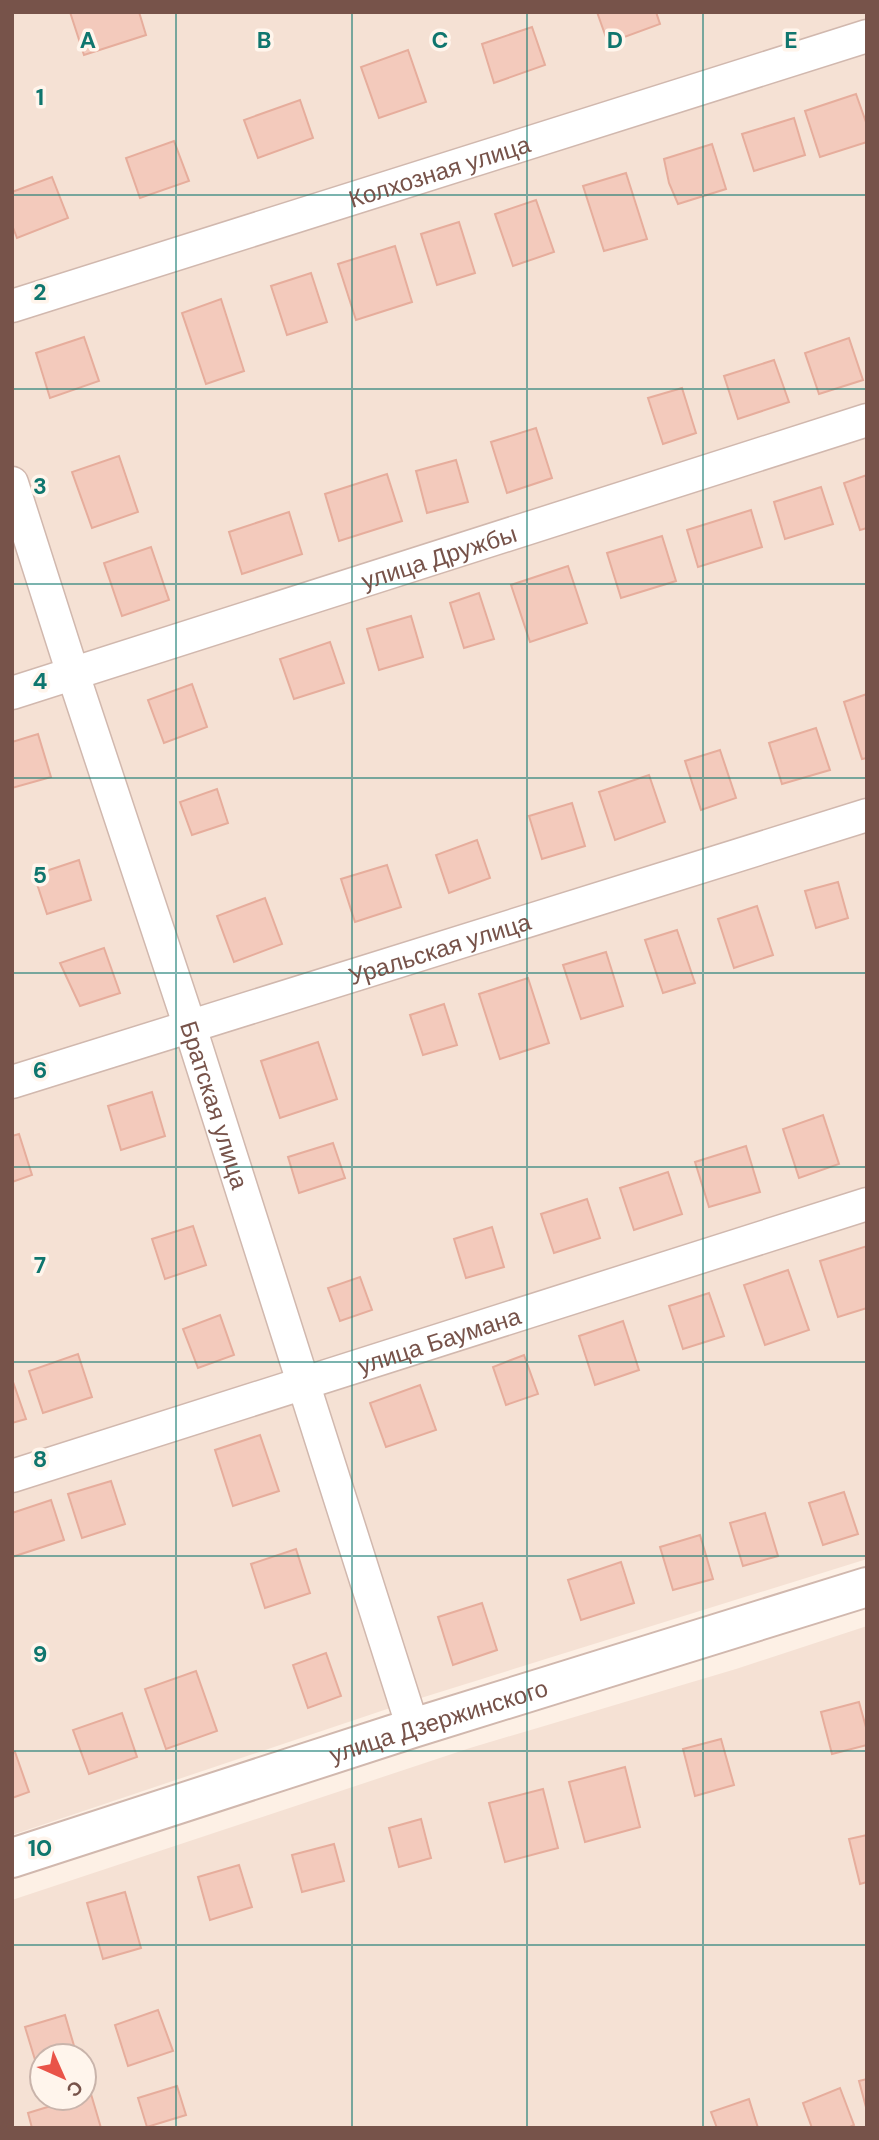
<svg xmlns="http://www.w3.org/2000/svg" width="879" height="2140" font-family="'DM Sans',sans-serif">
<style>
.residential{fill:#f5e1d4;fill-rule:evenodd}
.building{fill:#f3cabc;stroke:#e6ad9c;stroke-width:2}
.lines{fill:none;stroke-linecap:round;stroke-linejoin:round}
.minor-casing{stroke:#d1b8ae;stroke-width:35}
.tertiary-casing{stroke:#d1b8ae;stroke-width:42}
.minor{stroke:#fff;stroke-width:32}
.tertiary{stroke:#fff;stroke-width:38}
.grid{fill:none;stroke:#0f766e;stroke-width:2;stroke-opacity:0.55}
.labels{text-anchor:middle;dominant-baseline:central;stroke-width:7;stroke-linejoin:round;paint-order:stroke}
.street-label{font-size:24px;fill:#77534a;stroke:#fff5ec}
.grid-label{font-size:23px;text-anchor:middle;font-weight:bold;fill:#0f766e;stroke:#fff5ec;stroke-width:7;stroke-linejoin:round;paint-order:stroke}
</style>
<rect width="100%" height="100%" fill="#fdf0e5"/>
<g class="residential">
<polygon points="12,12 867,12 867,1559 408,1702 12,1835"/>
<path d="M867,1626V2128H12V1900L470,1748L736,1669ZM42,2056H84V2098H42Z"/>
</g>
<g class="building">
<polygon points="70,12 139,12 146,35 84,55"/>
<polygon points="597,12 656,12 660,24 608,43"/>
<polygon points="532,27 545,65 494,83 482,44"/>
<polygon points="408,50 426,102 379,118 361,67"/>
<polygon points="856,94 867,125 867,142 820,157 805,111"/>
<polygon points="300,100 313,138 258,158 244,120"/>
<polygon points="794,118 805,155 754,171 742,134"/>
<polygon points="174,141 189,181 140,198 126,158"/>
<polygon points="712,144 726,189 678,204 669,183 664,159"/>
<polygon points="626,173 647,239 604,251 583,186"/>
<polygon points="52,177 68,218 17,238 12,225 12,192"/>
<polygon points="536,200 554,252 513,266 495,214"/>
<polygon points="459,222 475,273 437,285 421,234"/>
<polygon points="395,246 412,302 356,320 338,264"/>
<polygon points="311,273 327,322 287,335 271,286"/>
<polygon points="221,299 244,371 206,384 182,313"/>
<polygon points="84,337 99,381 50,398 36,353"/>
<polygon points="849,338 863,380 819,394 805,353"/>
<polygon points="774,360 789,402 738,419 724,376"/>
<polygon points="682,388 696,433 663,444 648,398"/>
<polygon points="536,428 552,478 507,493 491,442"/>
<polygon points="119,456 138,512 92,528 72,472"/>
<polygon points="456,460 468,502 427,513 416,471"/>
<polygon points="387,474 402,521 339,541 325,494"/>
<polygon points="867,475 867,528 860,530 844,483"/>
<polygon points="821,487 833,524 785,539 774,502"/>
<polygon points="751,510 762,547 698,567 687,530"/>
<polygon points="289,512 302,554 242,574 229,532"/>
<polygon points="662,536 676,581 621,598 607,553"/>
<polygon points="151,547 169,600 122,616 104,563"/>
<polygon points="568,566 587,623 530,642 511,585"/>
<polygon points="479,593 494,639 464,648 450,603"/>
<polygon points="411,616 423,657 379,670 367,629"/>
<polygon points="330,642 344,683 294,699 280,659"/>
<polygon points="192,684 207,727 164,743 148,700"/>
<polygon points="867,694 867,758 862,759 844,702"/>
<polygon points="816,728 830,770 782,784 769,743"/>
<polygon points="38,734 51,777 12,788 12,742"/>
<polygon points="720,750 736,798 701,810 685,761"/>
<polygon points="649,775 665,822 615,840 599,792"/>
<polygon points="217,789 228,823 192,835 180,802"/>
<polygon points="572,803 585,846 542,859 529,816"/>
<polygon points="477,840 490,878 449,893 436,855"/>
<polygon points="79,860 91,900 47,914 34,875"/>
<polygon points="387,865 401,907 355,922 341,879"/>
<polygon points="838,882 848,918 816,928 805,891"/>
<polygon points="265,898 282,944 234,962 217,916"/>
<polygon points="757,906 773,955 734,968 718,919"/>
<polygon points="677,930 695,983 663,993 645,940"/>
<polygon points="104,948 120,993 80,1006 60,963"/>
<polygon points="606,952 623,1006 581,1019 563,965"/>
<polygon points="528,978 549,1043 500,1059 479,994"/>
<polygon points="444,1004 457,1045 423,1055 410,1015"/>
<polygon points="318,1042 337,1099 280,1118 261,1061"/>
<polygon points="152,1092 165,1136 121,1150 108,1106"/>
<polygon points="823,1115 839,1164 799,1178 783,1129"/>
<polygon points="19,1134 32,1175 12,1182 12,1136"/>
<polygon points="333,1143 345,1178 299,1193 288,1157"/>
<polygon points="746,1146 760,1192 709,1207 695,1162"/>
<polygon points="668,1172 682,1214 634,1230 620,1188"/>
<polygon points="587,1199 600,1238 554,1253 541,1214"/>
<polygon points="193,1226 206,1265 165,1279 152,1239"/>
<polygon points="492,1227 504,1267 466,1278 454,1239"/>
<polygon points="867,1246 867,1308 838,1317 820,1261"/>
<polygon points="788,1270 809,1330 765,1345 744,1285"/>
<polygon points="360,1277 372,1310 340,1321 328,1288"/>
<polygon points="709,1293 724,1336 683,1349 669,1306"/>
<polygon points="220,1315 234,1355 198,1368 183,1329"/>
<polygon points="623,1321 639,1370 595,1385 579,1336"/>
<polygon points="78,1354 92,1397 43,1413 29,1371"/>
<polygon points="524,1355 538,1394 506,1405 493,1367"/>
<polygon points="12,1379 26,1419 12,1423"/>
<polygon points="420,1385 436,1430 386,1447 370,1403"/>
<polygon points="260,1435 279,1491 233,1506 215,1450"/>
<polygon points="111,1481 125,1524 82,1538 68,1494"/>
<polygon points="844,1492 858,1534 823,1545 809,1503"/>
<polygon points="51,1500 64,1540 12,1557 12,1513"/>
<polygon points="765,1513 778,1556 743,1566 730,1523"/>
<polygon points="700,1535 713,1579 673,1590 660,1547"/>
<polygon points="296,1549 310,1593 265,1608 251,1564"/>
<polygon points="621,1562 634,1603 581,1620 568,1580"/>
<polygon points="482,1603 497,1650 453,1665 438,1617"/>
<polygon points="326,1653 341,1696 308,1708 293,1665"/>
<polygon points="196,1671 217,1731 166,1749 145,1689"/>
<polygon points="859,1702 867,1731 867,1745 832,1754 821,1712"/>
<polygon points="122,1713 137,1757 89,1774 73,1730"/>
<polygon points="721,1739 734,1785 695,1796 683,1749"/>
<polygon points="15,1752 29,1792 12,1798 12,1753"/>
<polygon points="625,1767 640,1827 585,1842 569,1782"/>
<polygon points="543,1789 558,1848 505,1862 489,1803"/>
<polygon points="421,1819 431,1858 399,1867 389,1828"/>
<polygon points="867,1835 867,1882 860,1884 849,1839"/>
<polygon points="334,1844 344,1881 302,1892 292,1855"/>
<polygon points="239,1865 252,1907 210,1920 198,1877"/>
<polygon points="125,1892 141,1948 103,1959 87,1903"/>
<polygon points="158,2010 173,2051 128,2066 115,2025"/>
<polygon points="65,2015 77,2056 42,2056 42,2075 40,2076 25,2027"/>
<polygon points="867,2079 867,2111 859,2081"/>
<polygon points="177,2086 186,2115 147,2127 138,2098"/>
<polygon points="840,2088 854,2125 848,2128 812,2128 803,2103"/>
<polygon points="91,2094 101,2128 32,2128 28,2113 77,2098 84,2098 84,2096"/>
<polygon points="749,2099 758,2128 717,2128 711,2112"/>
</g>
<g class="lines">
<g class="minor-casing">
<g id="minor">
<path id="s1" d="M12,306L867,36"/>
<path id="s2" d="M12,483L73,674L190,1027L413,1728"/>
<path id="s3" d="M12,693L867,420"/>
<path id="s4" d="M12,1082L867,815"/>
<path id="s5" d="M12,1476L867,1204"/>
</g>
</g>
<g class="tertiary-casing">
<g id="tertiary">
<path id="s6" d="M12,1858L413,1728L867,1587"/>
</g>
</g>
<use href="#minor" class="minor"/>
<use href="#tertiary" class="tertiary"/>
</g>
<path class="grid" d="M176,12V2128M352,12V2128M527,12V2128M703,12V2128M12,195H867M12,389H867M12,584H867M12,778H867M12,973H867M12,1167H867M12,1362H867M12,1556H867M12,1751H867M12,1945H867"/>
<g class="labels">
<g class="street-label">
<text stroke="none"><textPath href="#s1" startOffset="448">Колхозная улица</textPath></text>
<text stroke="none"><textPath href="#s3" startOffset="448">улица Дружбы</textPath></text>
<text stroke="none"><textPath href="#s4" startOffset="448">Уральская улица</textPath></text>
<text stroke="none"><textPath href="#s2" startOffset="654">Братская улица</textPath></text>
<text stroke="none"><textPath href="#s5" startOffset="448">улица Баумана</textPath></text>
<text stroke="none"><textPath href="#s6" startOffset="448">улица Дзержинского</textPath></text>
</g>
</g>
<g class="grid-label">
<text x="88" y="48">A</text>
<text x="264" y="48">B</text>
<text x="440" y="48">C</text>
<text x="615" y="48">D</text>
<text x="791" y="48">E</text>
<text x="40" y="105">1</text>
<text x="40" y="300">2</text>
<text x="40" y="494">3</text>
<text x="40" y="689">4</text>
<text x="40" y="883">5</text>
<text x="40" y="1078">6</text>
<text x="40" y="1273">7</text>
<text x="40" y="1467">8</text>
<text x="40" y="1662">9</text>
<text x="40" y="1856">10</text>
</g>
<rect width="879" height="2140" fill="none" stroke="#77534a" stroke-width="28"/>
<g transform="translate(63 2077) rotate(135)"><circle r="33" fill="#fff5ec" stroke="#c9b4ab" stroke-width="2"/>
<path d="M0-5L12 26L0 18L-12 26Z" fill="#e95348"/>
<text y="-10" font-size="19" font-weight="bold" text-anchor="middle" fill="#77534a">С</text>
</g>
</svg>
